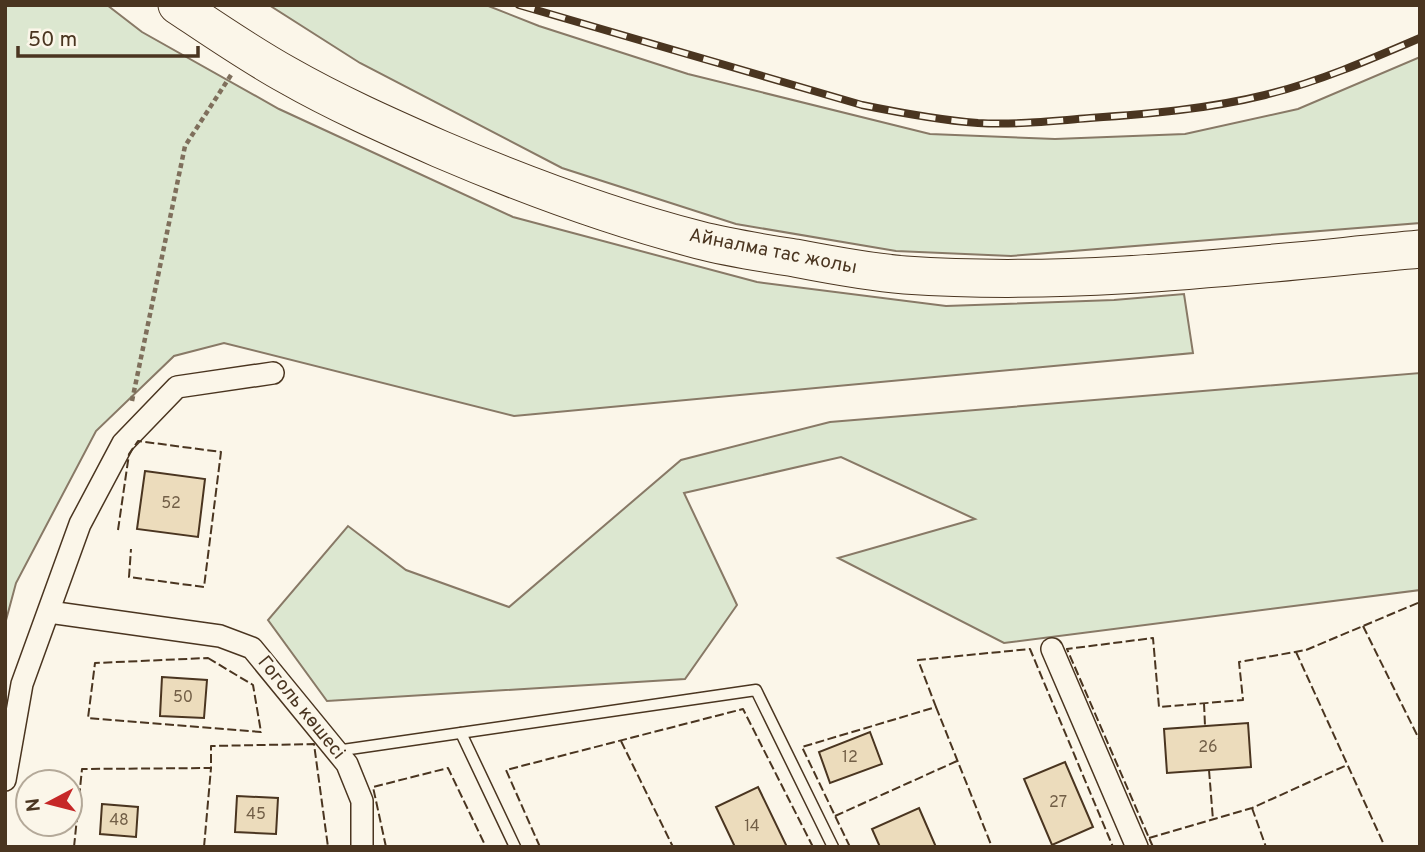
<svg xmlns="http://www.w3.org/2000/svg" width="1425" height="852" font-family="Overpass,sans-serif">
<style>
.green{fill:#dce7d0;stroke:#887966;stroke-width:2}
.building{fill:#ecdcbc;stroke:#4a3520;stroke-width:2}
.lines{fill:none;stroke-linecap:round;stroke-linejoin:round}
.service-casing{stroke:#4a3520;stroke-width:13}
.minor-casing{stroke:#4a3520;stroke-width:24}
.trunk-casing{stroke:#4a3520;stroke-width:39}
.path{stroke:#7f6f5c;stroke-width:4.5;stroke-dasharray:5 3.5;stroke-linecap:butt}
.service{stroke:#fbf6e9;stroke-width:10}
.minor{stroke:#fbf6e9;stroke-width:21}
.trunk{stroke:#fbf6e9;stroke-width:37}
.rail-casing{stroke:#4a3520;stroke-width:8}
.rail{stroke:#fbf6e9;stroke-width:5;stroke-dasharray:16;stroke-linecap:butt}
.fence{stroke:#4a3520;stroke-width:2;stroke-dasharray:9 3.5;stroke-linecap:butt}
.labels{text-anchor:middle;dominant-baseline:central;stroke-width:5;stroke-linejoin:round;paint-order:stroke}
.number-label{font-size:16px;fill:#725f47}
.street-label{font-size:19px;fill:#4a3520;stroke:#fbf6e9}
</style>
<rect width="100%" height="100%" fill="#fbf6e9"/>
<g class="green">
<polygon points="5,5 107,5 142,32 279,109 513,217 757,282 946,306 1114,300 1184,294 1193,353 514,416 224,343 174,356 96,431 16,583 5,624"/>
<polygon points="269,5 486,5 539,26 688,74 930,134 1055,139 1185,134 1298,109 1420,57 1420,223 1011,256 896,251 736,224 562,168 360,63"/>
<polygon points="1420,373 1420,590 1004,643 838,558 975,519 841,457 684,493 737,605 685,679 327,701 268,620 348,526 406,570 509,607 681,460 830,422"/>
</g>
<g class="building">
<polygon points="145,471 205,479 198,537 137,529"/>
<polygon points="162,677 207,680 204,718 160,716"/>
<polygon points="1248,723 1251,767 1167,773 1164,729"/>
<polygon points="870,732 882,764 830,783 819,752"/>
<polygon points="1065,762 1093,827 1052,845 1024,779"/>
<polygon points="758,787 787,847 735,847 716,807"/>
<polygon points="237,796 278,798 276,834 235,832"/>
<polygon points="102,804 138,807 136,837 100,834"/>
<polygon points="919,808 936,847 880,847 872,829"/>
</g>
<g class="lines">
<g class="service-casing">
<g id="service">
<polyline points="461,733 515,847"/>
<polyline points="336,751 756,690 833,847"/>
</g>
</g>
<g class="minor-casing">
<g id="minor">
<polyline points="49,612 220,636 252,648 347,764 362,801 362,847"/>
<polyline points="1052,649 1137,847"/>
<polyline points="5,780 22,684 80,524 123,443 177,387 273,373"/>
</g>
</g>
<g class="trunk-casing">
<path id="trunk" d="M177,5C213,29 249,54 287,75C336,103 388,126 440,149C524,185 610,217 699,240C730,248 763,253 795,258C831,265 868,272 905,275C1076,287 1249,265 1420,249"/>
</g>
<polyline class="path" points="132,401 185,146 231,75"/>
<use href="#service" class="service"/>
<use href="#minor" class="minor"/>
<use href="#trunk" class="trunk"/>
<g class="rail-casing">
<path id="rail" d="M519,5L862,105C901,113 939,120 978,123C1015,125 1053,121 1090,118C1148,114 1208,109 1265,95C1318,82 1369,60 1420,38"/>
</g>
<use href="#rail" class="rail"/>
<g class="fence">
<polyline points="118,530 129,454 138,441 221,452 204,587 129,577 131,549"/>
<polyline points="1363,626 1420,741"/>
<polyline points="1296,652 1385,847"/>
<polygon points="208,658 253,685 261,732 88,718 95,663"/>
<polyline points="1204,703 1205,726"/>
<polyline points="936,707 992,847"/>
<polyline points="621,741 673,847"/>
<polyline points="1209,770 1213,820"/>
<polyline points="1252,808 1266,847"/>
<polyline points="835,816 957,761"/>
<polyline points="1149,838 1252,808 1347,765"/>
<polyline points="74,847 82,769 211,768 211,746 314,744 328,847"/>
<polyline points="204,847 211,768"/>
<polyline points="386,847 373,787 448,768 486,847"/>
<polyline points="540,847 506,770 743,709 813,847"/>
<polyline points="850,847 802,747 936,707 918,660 1030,649 1113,847"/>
<polyline points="1153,847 1067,649 1153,638 1159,707 1243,700 1239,662 1306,650 1420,602"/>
</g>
</g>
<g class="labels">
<g class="number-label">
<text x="171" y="504">52</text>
<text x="183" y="698">50</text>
<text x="1208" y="748">26</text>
<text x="850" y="758">12</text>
<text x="1058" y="803">27</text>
<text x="256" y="815">45</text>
<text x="119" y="821">48</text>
<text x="752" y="827">14</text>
</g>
<g class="street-label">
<text transform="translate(773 252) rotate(11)">Айналма тас жолы</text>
<text transform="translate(301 708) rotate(51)">Гоголь көшесі</text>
</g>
</g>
<rect width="1425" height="852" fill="none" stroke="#4a3520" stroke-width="14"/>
<g transform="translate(49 803) rotate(263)"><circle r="33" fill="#fbf6e9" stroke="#b4a999" stroke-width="2"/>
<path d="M0-5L12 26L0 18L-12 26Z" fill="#c62828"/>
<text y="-10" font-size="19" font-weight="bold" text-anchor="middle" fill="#4a3520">N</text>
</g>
<path d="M18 46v10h180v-10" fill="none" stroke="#4a3520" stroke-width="3.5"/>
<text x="28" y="46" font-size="21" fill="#4a3520" stroke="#fbf6e9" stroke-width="5" paint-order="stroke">50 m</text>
</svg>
